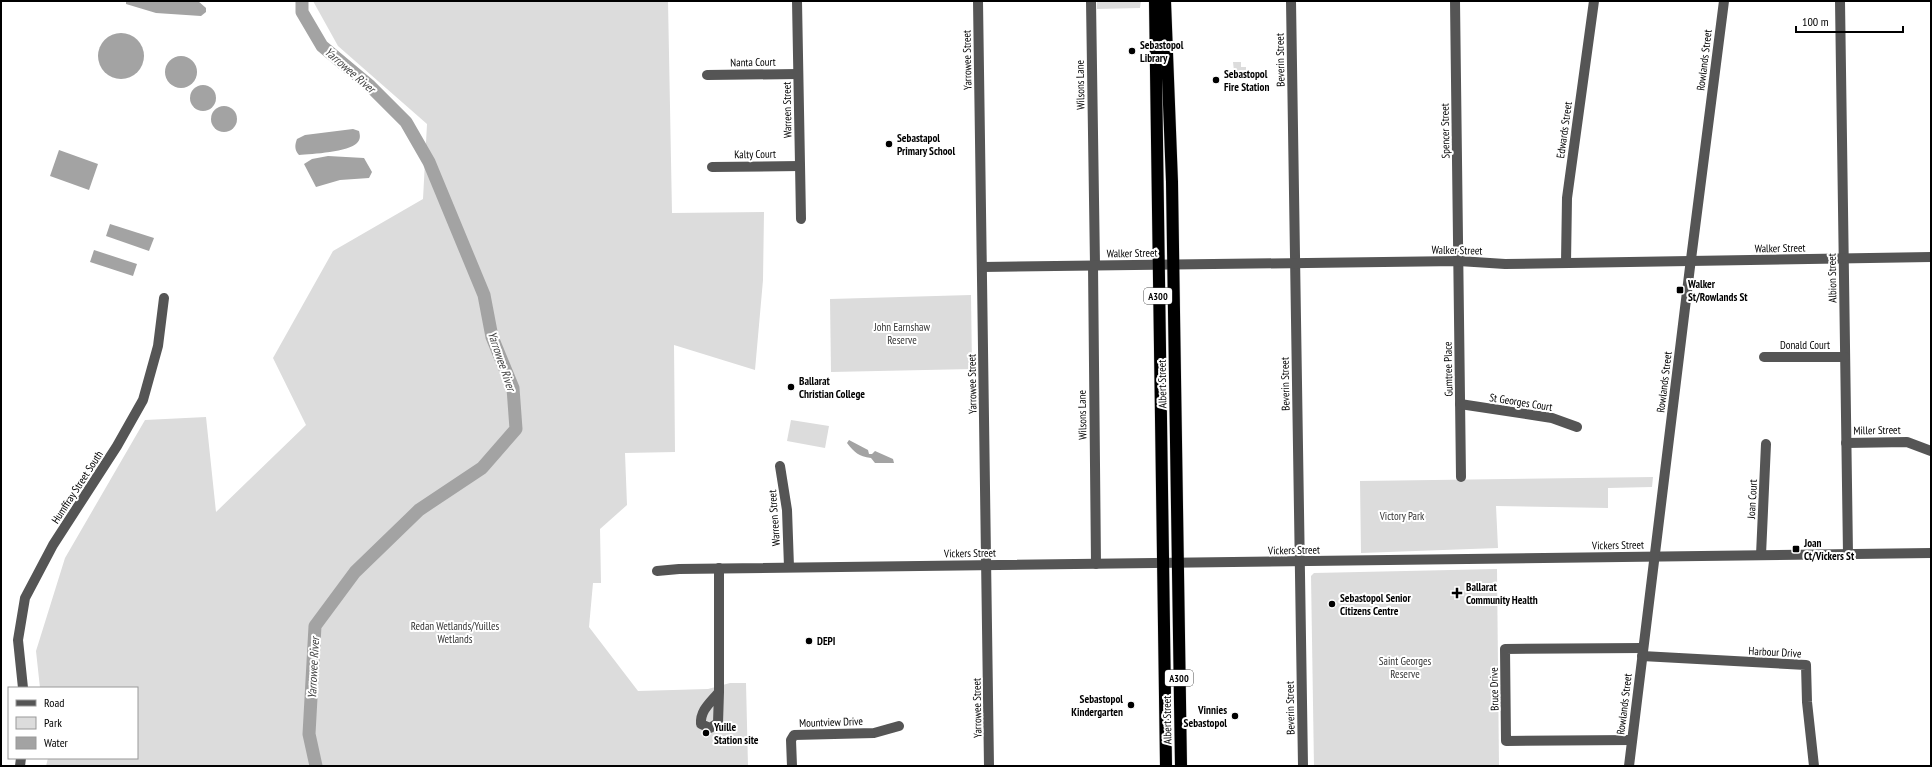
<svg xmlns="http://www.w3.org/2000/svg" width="1932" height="767" font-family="'PT Sans Narrow',sans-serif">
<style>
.green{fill:#dcdcdc}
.water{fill:#a3a3a3}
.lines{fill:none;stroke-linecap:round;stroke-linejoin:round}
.river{stroke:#a3a3a3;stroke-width:13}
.highway-casing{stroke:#dbdbdb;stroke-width:13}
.minor{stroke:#555;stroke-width:10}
.highway{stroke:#000;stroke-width:12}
.poi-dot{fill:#000;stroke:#fff;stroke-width:1.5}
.labels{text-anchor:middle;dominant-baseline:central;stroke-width:4;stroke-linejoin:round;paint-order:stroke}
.shield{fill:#fff;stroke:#4c4c4c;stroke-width:1}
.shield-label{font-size:10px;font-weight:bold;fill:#000}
.poi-label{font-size:11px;font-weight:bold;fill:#000;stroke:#fff;text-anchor:start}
.street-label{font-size:11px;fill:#000;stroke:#fff}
.park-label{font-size:11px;fill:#333;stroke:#fff}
.water-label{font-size:12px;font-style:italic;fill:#444;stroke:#fff}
</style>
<rect width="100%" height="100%" fill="#fff"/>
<g class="green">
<polygon points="313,1 668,1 672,213 764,212 763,280 755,370 674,345 675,452 625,453 627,505 600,529 601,583 593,583 589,627 638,691 708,689 730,683 746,683 748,766 46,766 48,758 137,758 137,688 40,688 36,651 65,558 145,420 206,417 216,512 306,425 273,358 333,251 423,199 427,124 338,46"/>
<polygon points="1097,1 1141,1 1140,8 1097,9"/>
<polygon points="1233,62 1241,62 1241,67 1246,67 1246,71 1234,71"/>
<polygon points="971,295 972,369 831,372 830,299"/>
<polygon points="791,420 829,426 825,448 787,441"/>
<polygon points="1653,477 1652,487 1608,488 1608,508 1496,506 1498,548 1361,553 1360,481"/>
<polygon points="1497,569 1499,766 1314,766 1311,576 1314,573"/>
</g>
<g class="water">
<polygon points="126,1 198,1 206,8 206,12 201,16 156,13 126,4"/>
<circle cx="121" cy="56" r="23"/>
<circle cx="181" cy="72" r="16"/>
<circle cx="203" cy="98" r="13"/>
<circle cx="224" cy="119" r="13"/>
<path d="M353,129L359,131C360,135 361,139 357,143C349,152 312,154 299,155C294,150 295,144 297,139L305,135Z"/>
<polygon points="59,150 98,164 89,190 50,176"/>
<polygon points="328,156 364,158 372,172 369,178 340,180 316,187 304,164 312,159"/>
<polygon points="110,224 154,238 149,251 106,236"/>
<polygon points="94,250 137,264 133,276 90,262"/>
<path d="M849,440L868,450L869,454H872L875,451L893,459L894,463H875L871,458C858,456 855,453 847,443Z"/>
</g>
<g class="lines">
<polyline class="river" points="302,1 302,12 322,46 370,86 406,122 429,162 484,295 492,337 513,388 516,429 482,468 419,510 355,572 315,626 309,734 316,766"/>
<g class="highway-casing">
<g id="highway">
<polyline points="1155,1 1166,766"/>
<polyline points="1165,1 1172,182 1181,766"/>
</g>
</g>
<g class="minor">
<polyline points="797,1 801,219"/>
<polyline points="978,1 989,766"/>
<polyline points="1091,1 1095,265"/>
<polyline points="1291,1 1303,766"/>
<polyline points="1455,1 1461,477"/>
<polyline points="1840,1 1848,554"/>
<polyline points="707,75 798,74"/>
<polyline points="712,167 800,166"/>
<polyline points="1566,263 1567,198 1594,1"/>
<polyline points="1093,265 1096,564"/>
<polyline points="982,267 1459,261 1505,264 1931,257"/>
<polyline points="1764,357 1845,357"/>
<polyline points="1460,404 1552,418 1577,427"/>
<polyline points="1846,443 1907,442 1931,451"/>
<polyline points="780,466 787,510 789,567"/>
<polyline points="1761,555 1766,444"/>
<path d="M719,568V692L718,723L710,728L701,724C700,710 711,702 719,692"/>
<polyline points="657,571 679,569 1931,553"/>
<polyline points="1642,656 1806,665 1807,702 1814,766"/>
<polyline points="23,688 18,640 25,598 53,545 117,446 143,400 158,346 164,298"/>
<polyline points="1632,740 1506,741 1505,649 1643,648"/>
<polyline points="20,766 21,758"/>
<polyline points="792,766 791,740 794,735 874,733 899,726"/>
<polyline points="1629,766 1690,267 1724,1"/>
</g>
<use href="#highway" class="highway"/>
</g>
<g class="poi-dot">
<circle cx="1132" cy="51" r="4"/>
<circle cx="1216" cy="80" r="4"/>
<circle cx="889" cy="144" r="4"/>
<rect x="1676" y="286" width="8" height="8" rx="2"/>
<circle cx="791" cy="387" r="4"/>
<rect x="1792" y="545" width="8" height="8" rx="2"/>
<path d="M1455 587h4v4h4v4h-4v4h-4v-4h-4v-4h4z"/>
<circle cx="1332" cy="604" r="4"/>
<circle cx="809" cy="641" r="4"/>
<circle cx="1131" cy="705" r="4"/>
<circle cx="1235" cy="716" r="4"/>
<circle cx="706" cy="733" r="4"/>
</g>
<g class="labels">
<g class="shield">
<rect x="1144" y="288" width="28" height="16" rx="3"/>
<rect x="1165" y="670" width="28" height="16" rx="3"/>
</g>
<g class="shield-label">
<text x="1158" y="296">A300</text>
<text x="1179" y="678">A300</text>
</g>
<g class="poi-label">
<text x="1140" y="45">Sebastopol<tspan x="1140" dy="13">Library</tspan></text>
<text x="1224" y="74">Sebastopol<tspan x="1224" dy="13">Fire Station</tspan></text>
<text x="897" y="138">Sebastapol<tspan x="897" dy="13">Primary School</tspan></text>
<text x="1688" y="284">Walker<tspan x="1688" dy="13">St/Rowlands St</tspan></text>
<text x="799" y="381">Ballarat<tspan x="799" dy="13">Christian College</tspan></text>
<text x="1804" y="543">Joan<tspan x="1804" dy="13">Ct/Vickers St</tspan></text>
<text x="1466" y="587">Ballarat<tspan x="1466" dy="13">Community Health</tspan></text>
<text x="1340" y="598">Sebastopol Senior<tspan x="1340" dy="13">Citizens Centre</tspan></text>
<text x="817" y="641">DEPI</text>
<text x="1123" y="699" text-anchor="end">Sebastopol<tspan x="1123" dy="13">Kindergarten</tspan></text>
<text x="1227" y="710" text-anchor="end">Vinnies<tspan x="1227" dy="13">Sebastopol</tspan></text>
<text x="714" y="727">Yuille<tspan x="714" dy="13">Station site</tspan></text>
</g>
<g class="street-label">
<text transform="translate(967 60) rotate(-91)">Yarrowee Street</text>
<text transform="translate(1280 60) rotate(-91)">Beverin Street</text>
<text transform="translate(1704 60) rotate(-83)">Rowlands Street</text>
<text transform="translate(753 62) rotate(-1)">Nanta Court</text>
<text transform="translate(1080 85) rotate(-91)">Wilsons Lane</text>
<text transform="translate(787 110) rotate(-91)">Warreen Street</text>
<text transform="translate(1564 130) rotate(-82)">Edwards Street</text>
<text transform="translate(1445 131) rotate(-91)">Spencer Street</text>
<text transform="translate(755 154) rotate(-1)">Kalty Court</text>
<text transform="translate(1780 248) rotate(-1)">Walker Street</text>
<text transform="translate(1457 250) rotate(1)">Walker Street</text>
<text transform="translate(1132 253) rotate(-1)">Walker Street</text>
<text transform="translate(1832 278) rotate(-91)">Albion Street</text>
<text x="1805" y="345">Donald Court</text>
<text transform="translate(1448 369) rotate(-91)">Gumtree Place</text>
<text transform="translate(1664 382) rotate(-83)">Rowlands Street</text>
<text transform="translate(972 384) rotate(-91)">Yarrowee Street</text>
<text transform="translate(1162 384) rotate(-91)">Albert Street</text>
<text transform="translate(1285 384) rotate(-91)">Beverin Street</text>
<text transform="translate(1521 402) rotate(9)">St Georges Court</text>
<text transform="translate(1082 415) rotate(-91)">Wilsons Lane</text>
<text transform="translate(1877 430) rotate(-1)">Miller Street</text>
<text transform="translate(77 487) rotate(-57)">Humffray Street South</text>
<text transform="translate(1752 499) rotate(-87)">Joan Court</text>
<text transform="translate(774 518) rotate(-94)">Warreen Street</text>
<text transform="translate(1618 545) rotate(-1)">Vickers Street</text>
<text transform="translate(1294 550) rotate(-1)">Vickers Street</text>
<text transform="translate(970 553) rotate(-1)">Vickers Street</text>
<text transform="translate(1775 652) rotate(3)">Harbour Drive</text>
<text transform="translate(1494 689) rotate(-91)">Bruce Drive</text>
<text transform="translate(1624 704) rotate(-83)">Rowlands Street</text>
<text transform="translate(977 708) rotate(-91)">Yarrowee Street</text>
<text transform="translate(1290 708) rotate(-91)">Beverin Street</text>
<text transform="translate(1167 720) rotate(-91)">Albert Street</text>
<text transform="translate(831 722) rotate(-2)">Mountview Drive</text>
</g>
<g class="park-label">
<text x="902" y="327">John Earnshaw<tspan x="902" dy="13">Reserve</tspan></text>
<text x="1402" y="516">Victory Park</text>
<text x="455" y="626">Redan Wetlands/Yuilles<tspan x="455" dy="13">Wetlands</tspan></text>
<text x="1405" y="661">Saint Georges<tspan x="1405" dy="13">Reserve</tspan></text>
</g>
<g class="water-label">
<text transform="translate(350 70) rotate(41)">Yarrowee River</text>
<text transform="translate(502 361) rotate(71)">Yarrowee River</text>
<text transform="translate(313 668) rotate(-87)">Yarrowee River</text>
</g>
</g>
<rect width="1932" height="767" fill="none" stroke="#000000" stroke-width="4"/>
<rect x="8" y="687" width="130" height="72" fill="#ffffff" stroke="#999999"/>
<rect x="16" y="700" width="20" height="6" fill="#555555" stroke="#999999"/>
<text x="44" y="707" font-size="12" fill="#000000">Road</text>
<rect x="16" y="717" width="20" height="12" fill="#dcdcdc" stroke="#999999"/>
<text x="44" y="727" font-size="12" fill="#000000">Park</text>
<rect x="16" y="737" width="20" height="12" fill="#a3a3a3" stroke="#999999"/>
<text x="44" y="747" font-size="12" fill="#000000">Water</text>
<path d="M1796 26v6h107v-6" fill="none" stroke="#000000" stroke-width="2"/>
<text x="1802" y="26" font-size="12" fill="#000000" stroke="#ffffff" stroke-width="3" paint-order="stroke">100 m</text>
</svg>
